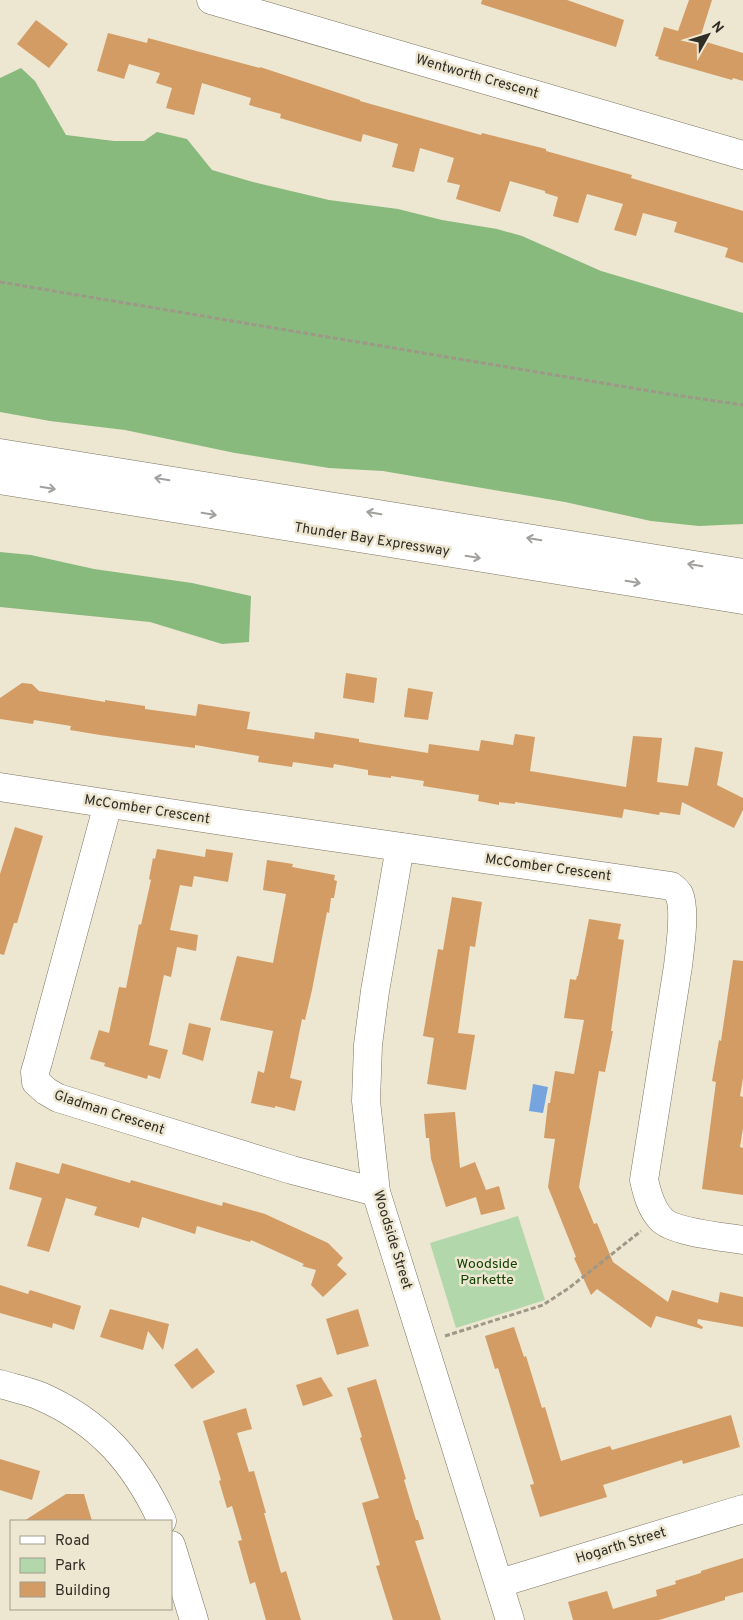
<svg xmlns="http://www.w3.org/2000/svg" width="743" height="1620" font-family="Overpass,sans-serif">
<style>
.green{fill:#b2d7aa}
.forest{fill:#88b97d}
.water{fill:#76a4de}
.building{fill:#d39c64}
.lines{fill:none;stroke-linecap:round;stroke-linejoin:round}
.minor-casing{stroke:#7a7361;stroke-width:29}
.major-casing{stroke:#7a7361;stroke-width:29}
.highway-casing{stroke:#7a7361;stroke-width:29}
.path{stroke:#9d9888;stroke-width:3;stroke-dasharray:5 2.5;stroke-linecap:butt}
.minor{stroke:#fff;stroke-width:28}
.major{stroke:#fff;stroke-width:28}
.highway{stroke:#fff;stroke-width:28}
.oneway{stroke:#a2a09d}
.labels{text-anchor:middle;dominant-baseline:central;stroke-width:5;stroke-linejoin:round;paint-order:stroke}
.street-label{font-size:14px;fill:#302d25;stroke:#ede6d1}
.park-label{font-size:14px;fill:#114102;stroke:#ede6d1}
</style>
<rect width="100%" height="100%" fill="#ede6d1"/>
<polygon class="green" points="518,1216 545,1300 456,1328 430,1243"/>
<g class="forest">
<polygon points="21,68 35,81 66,135 114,141 144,141 157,132 187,139 212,170 253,182 329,200 398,209 442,220 497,229 522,236 601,271 743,313 743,524 699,526 651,521 565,502 383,471 329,468 235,453 125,430 50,421 0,412 0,78"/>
<polygon points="0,552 31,555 94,569 192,583 251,596 249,642 222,644 150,622 0,607"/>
</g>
<polygon class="water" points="533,1084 548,1087 543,1113 529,1111"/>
<g class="building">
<polygon points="482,0 567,0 624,20 616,47 481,4"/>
<polygon points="689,0 712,0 700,38 704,39 703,41 743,53 743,81 733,78 732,80 658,59 659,57 655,56 664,27 678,31"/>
<polygon points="36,20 68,44 49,68 17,44"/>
<polygon points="108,33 147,43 148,38 260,68 260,67 360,100 360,101 481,135 482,133 546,149 546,151 632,175 631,178 743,211 743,263 725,257 728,248 674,232 677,222 643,213 636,236 614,230 623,204 587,194 578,223 553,216 558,197 545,193 545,191 510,181 500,212 456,199 460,185 447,182 454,158 420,148 414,172 392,167 398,144 363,134 361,142 280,118 281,114 249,105 251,98 202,83 194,115 166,108 172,88 156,83 160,73 129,64 124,79 97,71"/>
<polygon points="346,673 377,678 374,703 343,698"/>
<polygon points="22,683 32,684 39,691 105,702 105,700 145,706 145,709 196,716 198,704 250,712 247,729 314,739 315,732 359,739 359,742 428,753 429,744 479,751 481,740 513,745 515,734 535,737 530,771 626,787 633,736 662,738 657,782 688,786 695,747 723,752 717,785 743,798 743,810 734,828 682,802 680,815 660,812 659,815 624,809 622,818 515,802 515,804 499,802 499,805 478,801 479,795 423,786 424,781 391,776 391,778 368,775 368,770 334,764 333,768 293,762 292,767 258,762 259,756 195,745 195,748 100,735 70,730 71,726 34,720 33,724 0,719 0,698"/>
<polygon points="408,688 433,692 428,720 404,717"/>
<polygon points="15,827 43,836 17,923 14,923 4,955 0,954 0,874"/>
<polygon points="157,849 205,857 206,849 233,853 228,882 194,876 192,887 180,885 170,930 198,935 196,951 177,947 171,977 164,975 149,1045 168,1050 160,1079 148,1075 147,1079 104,1066 105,1063 90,1059 99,1030 109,1033 119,987 126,988 136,939 138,939 136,939 139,924 141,925 151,880 149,879 153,858 155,859"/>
<polygon points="267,860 293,864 292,867 335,875 334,880 337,881 334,898 331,898 329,913 327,912 312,990 305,1020 302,1019 290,1078 302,1081 295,1111 275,1106 275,1108 251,1103 258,1071 264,1073 273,1031 220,1020 237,956 273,963 286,894 263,890"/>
<polygon points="452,897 482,902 475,947 470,946 458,1033 475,1035 466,1090 427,1084 434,1038 423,1036 438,949 443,950"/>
<polygon points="589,919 621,924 618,939 624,940 611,1031 613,1031 605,1072 599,1071 579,1187 594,1224 597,1223 613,1262 668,1302 672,1290 718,1303 720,1292 743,1297 743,1327 698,1319 697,1323 703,1327 702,1329 656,1316 651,1328 597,1289 591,1295 574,1258 576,1257 548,1187 555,1139 544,1138 548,1103 550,1103 555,1071 574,1074 584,1020 564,1018 570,979 576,980 577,976 578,976"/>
<polygon points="733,960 743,961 743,1078 740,1096 743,1097 743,1128 740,1147 743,1148 743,1195 702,1189 716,1082 712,1081 719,1040 721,1041"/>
<polygon points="189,1023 211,1028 203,1061 182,1054"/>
<polygon points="455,1112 460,1168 475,1162 486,1190 499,1186 505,1209 481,1215 476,1197 446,1207 431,1159 429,1138 426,1138 424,1114"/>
<polygon points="16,1162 59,1174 62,1163 130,1183 131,1180 222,1206 223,1202 265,1214 328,1243 343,1258 337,1265 347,1274 323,1297 311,1285 316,1270 302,1266 304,1264 251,1240 250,1242 197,1226 195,1234 142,1217 139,1228 94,1215 97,1207 66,1198 49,1252 27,1246 42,1198 9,1189"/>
<polygon points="0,1285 28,1294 30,1290 81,1306 74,1330 53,1323 52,1328 0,1313"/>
<polygon points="110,1309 169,1324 163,1350 148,1331 143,1350 100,1337"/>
<polygon points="358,1309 369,1346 337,1355 326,1319"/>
<polygon points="514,1327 524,1357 526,1356 542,1408 545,1407 561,1461 610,1446 612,1450 731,1415 740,1447 683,1464 682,1460 603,1485 607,1497 540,1517 530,1485 534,1484 498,1368 495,1369 485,1336"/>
<polygon points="197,1348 215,1372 192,1389 174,1365"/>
<polygon points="321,1377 333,1396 303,1406 296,1385"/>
<polygon points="376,1379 406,1479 404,1480 416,1520 418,1520 424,1539 415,1541 441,1620 393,1620 376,1566 380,1565 362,1503 379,1498 360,1438 362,1437 347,1388"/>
<polygon points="246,1408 252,1429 237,1433 249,1472 254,1471 266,1513 264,1513 281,1573 286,1571 301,1620 266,1620 255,1582 250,1584 238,1541 242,1540 232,1506 227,1508 219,1481 221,1480 203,1421"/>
<polygon points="0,1459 40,1471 32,1500 0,1490"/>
<polygon points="66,1494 84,1494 92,1521 24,1521"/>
<polygon points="743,1558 743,1592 725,1597 725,1600 659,1620 573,1620 568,1602 607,1591 613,1609 657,1596 656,1590 676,1584 675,1581 701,1573 701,1571"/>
</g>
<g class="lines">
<g class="minor-casing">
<g id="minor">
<polyline points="211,0 743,155"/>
<path d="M0,787L235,823L671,886C674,888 677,891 679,894C686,910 680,948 678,966L644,1180C647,1193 651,1209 661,1219C672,1232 724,1237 743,1240"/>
<polyline points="108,804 38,1062 35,1072 36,1082 46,1091 58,1098 292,1170 376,1192"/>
<polyline points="400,847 375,991 368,1045 366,1101 376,1192 510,1620"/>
<polyline points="500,1583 743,1509"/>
</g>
</g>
<g class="major-casing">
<g id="major">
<path d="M0,1384C13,1388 28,1391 40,1396C100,1422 135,1463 162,1521"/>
<polyline points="171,1545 194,1620"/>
</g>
</g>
<g class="highway-casing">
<g id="highway">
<polyline points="0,453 743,573"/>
<polyline points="0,480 743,600"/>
</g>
</g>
<g class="path">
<polyline points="0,282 668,394 743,405"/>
<polyline points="445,1336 543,1305 569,1288 641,1231"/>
</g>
<use href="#minor" class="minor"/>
<use href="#major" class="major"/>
<use href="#highway" class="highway"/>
</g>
<defs><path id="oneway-shaft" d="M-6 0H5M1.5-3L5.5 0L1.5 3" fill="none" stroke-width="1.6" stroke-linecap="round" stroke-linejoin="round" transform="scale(1.25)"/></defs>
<g class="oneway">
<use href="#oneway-shaft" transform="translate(162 479) rotate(-171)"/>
<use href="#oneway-shaft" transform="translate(48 488) rotate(9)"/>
<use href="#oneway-shaft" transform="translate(374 513) rotate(-171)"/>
<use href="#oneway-shaft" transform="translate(209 514) rotate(9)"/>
<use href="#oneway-shaft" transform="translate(534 539) rotate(-171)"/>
<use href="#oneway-shaft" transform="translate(473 557) rotate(9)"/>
<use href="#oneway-shaft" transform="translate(695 565) rotate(-171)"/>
<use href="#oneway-shaft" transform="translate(633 582) rotate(9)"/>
</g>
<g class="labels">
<g class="street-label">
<text transform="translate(477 77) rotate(16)">Wentworth Crescent</text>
<text transform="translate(372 540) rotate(9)">Thunder Bay Expressway</text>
<text transform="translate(147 810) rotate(9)">McComber Crescent</text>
<text transform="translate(548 868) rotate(8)">McComber Crescent</text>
<text transform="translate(109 1113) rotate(18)">Gladman Crescent</text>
<text transform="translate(392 1240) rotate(73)">Woodside Street</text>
<text transform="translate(621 1546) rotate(-17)">Hogarth Street</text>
</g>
<g class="park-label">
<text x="487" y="1264">Woodside<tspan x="487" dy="16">Parkette</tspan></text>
</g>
</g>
<rect x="10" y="1520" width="162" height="90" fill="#ede6d1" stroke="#a19c8c"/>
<rect x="20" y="1536" width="25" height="8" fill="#ffffff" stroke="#a19c8c"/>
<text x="55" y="1545" font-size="15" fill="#302d25">Road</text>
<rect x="20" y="1558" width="25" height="15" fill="#b2d7aa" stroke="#a19c8c"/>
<text x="55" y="1570" font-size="15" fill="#302d25">Park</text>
<rect x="20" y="1582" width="25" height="15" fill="#d39c64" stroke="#a19c8c"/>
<text x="55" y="1595" font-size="15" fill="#302d25">Building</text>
<g transform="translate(708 35) rotate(51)" stroke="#ede6d1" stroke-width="4" paint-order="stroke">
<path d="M0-4L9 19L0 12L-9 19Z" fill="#302d25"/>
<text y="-8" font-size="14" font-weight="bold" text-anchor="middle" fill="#302d25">N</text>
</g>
</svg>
